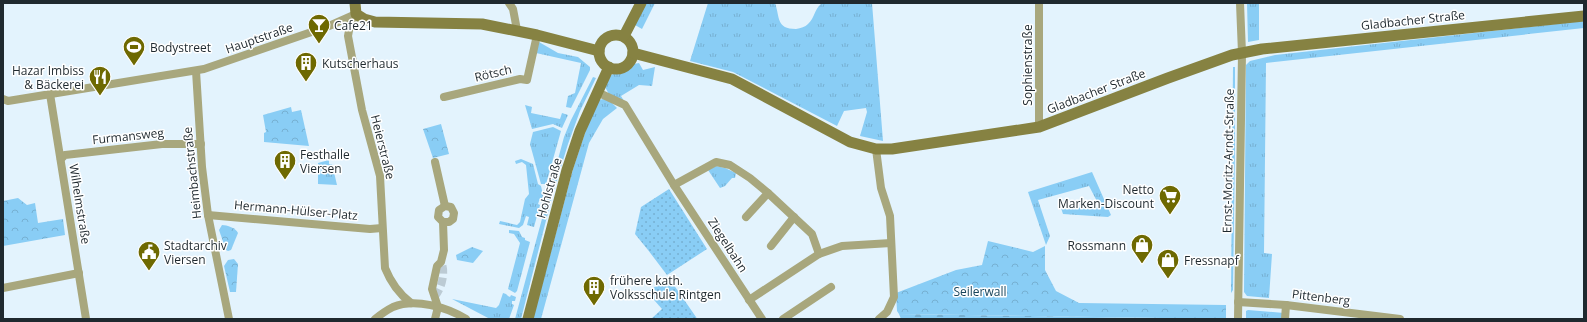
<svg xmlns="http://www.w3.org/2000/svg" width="1587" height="322" font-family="'Open Sans',sans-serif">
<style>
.grass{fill:url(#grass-tufts)}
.forest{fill:url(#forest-firs)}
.park{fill:url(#park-crowns)}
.garden{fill:url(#garden-dots)}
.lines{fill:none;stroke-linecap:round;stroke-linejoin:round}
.minor-tunnel{stroke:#bccbd4;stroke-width:8;stroke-dasharray:8 4;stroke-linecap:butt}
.minor{stroke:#a8a77d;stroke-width:8}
.secondary{stroke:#868242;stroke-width:11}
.labels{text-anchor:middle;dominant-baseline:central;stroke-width:3;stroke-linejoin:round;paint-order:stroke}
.street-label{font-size:12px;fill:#1f292f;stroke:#fff}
.poi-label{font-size:12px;fill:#1f292f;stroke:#fff;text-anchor:start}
.park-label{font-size:12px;fill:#18455c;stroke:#fff}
</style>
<defs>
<pattern id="grass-tufts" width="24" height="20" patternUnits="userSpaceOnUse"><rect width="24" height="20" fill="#89cdf5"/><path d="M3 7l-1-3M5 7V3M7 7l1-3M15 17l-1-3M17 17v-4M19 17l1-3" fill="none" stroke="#76b0d2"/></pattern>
<pattern id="forest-firs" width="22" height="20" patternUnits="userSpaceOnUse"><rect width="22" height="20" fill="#89cdf5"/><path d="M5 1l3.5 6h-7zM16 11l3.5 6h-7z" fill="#76b0d2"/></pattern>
<pattern id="park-crowns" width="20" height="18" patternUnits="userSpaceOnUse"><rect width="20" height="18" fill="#89cdf5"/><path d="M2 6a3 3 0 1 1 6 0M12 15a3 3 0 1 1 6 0" fill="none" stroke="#76b0d2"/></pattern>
<pattern id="garden-dots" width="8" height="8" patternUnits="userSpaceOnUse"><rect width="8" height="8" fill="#89cdf5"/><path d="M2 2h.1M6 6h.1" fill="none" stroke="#76b0d2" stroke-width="1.8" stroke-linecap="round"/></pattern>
</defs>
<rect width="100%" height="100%" fill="#e3f3fd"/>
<g class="grass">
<polygon points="645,3 655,3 642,29 635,25"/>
<path d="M708,3H775C780,17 776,29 796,29C801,28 805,27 808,24C815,18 814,9 822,3H872L883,141L860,136L867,112L866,108L844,111L837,126L733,72L690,61Z"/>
<polygon points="1247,3 1259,3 1259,40 1248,42"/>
<polygon points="1583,21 1584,28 1266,63 1264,253 1272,254 1269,298 1247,296 1244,292 1246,65 1250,61 1275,55"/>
<polygon points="539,42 558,53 578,57 590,67 590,70 571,108 566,107 568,96 575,93 581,63 536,53"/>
<polygon points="639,63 643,70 655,67 652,86 639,85 621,96 624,101 610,96 605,87 610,76 616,72 622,71 634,64"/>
<polygon points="1233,67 1235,67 1235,147 1233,290 1231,293"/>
<polygon points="593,77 596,78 595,80 580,111 568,144 553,193 521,319 515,319 564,137 571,120"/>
<polygon points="603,99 609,100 617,108 603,119 589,143 541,319 533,319 573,169 591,115 599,100"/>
<polygon points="525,105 532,107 531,113 560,119 562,113 568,115 562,128 553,124 532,129"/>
<polygon points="553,127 561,131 546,184 541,184 530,144 533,132"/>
<polygon points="521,159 533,164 538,184 541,186 543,195 541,201 539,201 538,204 540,205 534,227 527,225 529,217 526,216 523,225 519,228 499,224 500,221 517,225 520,222 525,199 529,194 526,165 522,162 516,164 515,161"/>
<polygon points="329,160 329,164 332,164 337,185 318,184 318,163"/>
<polygon points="716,166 725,168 736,173 735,178 732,178 725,186 720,188 708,170"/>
<polygon points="1092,172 1111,215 1108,217 1063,214 1061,208 1100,207 1089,186 1038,200 1050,236 1046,245 1028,192"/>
<polygon points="509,230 519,231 522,237 525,238 525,240 530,242 517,291 515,293 508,289 520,243 514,234 509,233"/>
<polygon points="503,293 506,294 508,296 510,297 511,295 516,297 515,301 512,301 512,304 514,305 509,319 490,319 452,299 496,308 499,305"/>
<polygon points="1248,310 1284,313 1284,319 1243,319 1246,319 1246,311"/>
</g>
<polygon class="forest" points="899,314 1154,318 901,319"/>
<g class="park">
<polygon points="291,107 292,112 301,110 309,146 264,142 264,133 266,132 263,115"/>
<polygon points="441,124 449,154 433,158 423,129"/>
<polygon points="18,198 27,205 35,203 38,223 63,219 65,235 3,246 3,201"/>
<path d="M222,225C227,225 236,228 238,233L231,250L228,251L226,250L219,230Z"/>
<polygon points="988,241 1033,252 1045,246 1045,270 1056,291 1079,303 1226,305 1226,319 899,314 897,311 896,293 956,270 982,265"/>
<polygon points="472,247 483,251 473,263 457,260 456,255"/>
<polygon points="234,259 238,264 236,292 230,292 224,266 228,260"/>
</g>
<g class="garden">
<polygon points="669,189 707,249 667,275 648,250 635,234 641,207"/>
<polygon points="669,278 696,317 697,319 651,319 662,309 647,292"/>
</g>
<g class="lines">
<path class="minor-tunnel" d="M435,296C442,288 446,271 441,262"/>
<g class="minor">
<polyline points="509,3 513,9 517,30"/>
<path d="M356,14L350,25L348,36L362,110L380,176L385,268C391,283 399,294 411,303"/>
<polyline points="196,71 202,167 208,215 229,319"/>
<polyline points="597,92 625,105 674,185 762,319"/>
<polyline points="50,94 86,319"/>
<polyline points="444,97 520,79 527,80 537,35"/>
<polyline points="3,99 8,101 204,69 329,26 356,14"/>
<polyline points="1039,127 1039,3"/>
<polyline points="876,149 881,188 890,216 894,297 887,312 879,319"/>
<polyline points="61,159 65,155 162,144 201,144"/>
<polyline points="435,162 445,206"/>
<polyline points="674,185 716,162 730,165 750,178 768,193 812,234 819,254"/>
<polyline points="208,215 370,229 382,228"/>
<polyline points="746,217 768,193"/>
<polyline points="771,246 794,217"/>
<polyline points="3,288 79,273"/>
<polyline points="749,300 819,254 842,246 891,243"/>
<polyline points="1238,302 1286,305 1400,319"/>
<path d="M375,319C380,315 387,310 393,307C415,298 447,307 466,319"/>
<polyline points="435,319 438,307 432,289 437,266 441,262 444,250 443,222 438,217 439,210 445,206 451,207 454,213 453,219 449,222 443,222"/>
<polyline points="783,319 831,287"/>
<polyline points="1238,319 1242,53 1240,3"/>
<polyline points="1285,319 1286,305"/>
</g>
<g class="secondary">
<polyline points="355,3 356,14 364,19 375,22 482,24 537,35 599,51"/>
<circle cx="616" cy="52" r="17"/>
<polyline points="624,36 641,3"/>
<polyline points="633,53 732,79 850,142 876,149 892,149 1039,127 1168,78 1232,55 1262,49 1584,16"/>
<polyline points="528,319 567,170 580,131 609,67"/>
</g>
</g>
<defs>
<g id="bar-pin" transform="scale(1.15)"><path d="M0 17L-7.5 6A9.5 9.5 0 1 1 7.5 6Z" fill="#6e6901" stroke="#fff"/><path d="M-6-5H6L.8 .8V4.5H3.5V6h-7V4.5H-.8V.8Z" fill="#fff"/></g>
<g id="stadium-pin" transform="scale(1.15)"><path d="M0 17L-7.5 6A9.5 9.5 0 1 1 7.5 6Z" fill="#6e6901" stroke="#fff"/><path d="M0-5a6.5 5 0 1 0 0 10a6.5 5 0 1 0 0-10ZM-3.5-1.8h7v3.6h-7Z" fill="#fff"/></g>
<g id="building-pin" transform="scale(1.15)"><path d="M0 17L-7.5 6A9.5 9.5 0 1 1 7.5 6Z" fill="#6e6901" stroke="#fff"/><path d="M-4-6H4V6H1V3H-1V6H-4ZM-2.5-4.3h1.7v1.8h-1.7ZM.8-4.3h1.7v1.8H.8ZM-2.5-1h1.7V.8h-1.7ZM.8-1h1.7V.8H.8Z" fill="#fff"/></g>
<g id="restaurant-pin" transform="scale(1.15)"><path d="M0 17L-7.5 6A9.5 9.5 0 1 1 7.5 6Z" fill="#6e6901" stroke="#fff"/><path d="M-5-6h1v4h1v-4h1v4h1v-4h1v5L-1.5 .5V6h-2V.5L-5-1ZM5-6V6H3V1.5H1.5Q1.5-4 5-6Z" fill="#fff"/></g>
<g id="supermarket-pin" transform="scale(1.15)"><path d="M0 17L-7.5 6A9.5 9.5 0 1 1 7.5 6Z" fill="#6e6901" stroke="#fff"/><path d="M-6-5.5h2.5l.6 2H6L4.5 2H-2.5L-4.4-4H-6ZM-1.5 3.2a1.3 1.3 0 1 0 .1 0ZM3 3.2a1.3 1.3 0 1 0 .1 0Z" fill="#fff"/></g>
<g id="shop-pin" transform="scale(1.15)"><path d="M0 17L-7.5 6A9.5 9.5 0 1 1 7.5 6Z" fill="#6e6901" stroke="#fff"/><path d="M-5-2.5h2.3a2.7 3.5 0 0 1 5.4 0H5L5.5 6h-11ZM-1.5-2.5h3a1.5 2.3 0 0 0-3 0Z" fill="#fff"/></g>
<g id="civic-pin" transform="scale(1.15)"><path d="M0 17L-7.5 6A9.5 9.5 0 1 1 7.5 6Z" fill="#6e6901" stroke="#fff"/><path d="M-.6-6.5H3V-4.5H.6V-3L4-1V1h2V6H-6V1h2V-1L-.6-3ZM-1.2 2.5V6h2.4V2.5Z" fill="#fff"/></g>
</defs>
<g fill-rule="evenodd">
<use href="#bar-pin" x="319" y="25"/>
<use href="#stadium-pin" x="134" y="47"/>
<use href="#building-pin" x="306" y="63"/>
<use href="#restaurant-pin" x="100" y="77"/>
<use href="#building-pin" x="285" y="161"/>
<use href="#supermarket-pin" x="1170" y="196"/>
<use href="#shop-pin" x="1142" y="245"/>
<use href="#civic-pin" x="149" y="252"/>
<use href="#shop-pin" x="1168" y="260"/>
<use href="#building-pin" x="594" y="287"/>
</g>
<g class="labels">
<g class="street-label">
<text transform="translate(1413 20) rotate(-6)">Gladbacher Straße</text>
<text transform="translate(259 38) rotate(-19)">Hauptstraße</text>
<text transform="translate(1027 65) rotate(-90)">Sophienstraße</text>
<text transform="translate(493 73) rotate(-13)">Rötsch</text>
<text transform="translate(1096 91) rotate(-21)">Gladbacher Straße</text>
<text transform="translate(128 136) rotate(-6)">Furmansweg</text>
<text transform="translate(383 147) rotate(76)">Heierstraße</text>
<text transform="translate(1228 161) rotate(-89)">Ernst-Moritz-Arndt-Straße</text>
<text transform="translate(192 173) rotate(-96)">Heimbachstraße</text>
<text transform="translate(549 188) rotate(-74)">Hohlstraße</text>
<text transform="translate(80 204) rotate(81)">Wilhelmstraße</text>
<text transform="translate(296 210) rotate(5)">Hermann-Hülser-Platz</text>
<text transform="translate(728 245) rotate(57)">Ziegelbahn</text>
<text transform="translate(1321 297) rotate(7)">Pittenberg</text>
</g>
<g class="poi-label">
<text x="334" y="25">Cafe21</text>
<text x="150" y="47">Bodystreet</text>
<text x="322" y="63">Kutscherhaus</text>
<text x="84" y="70" text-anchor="end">Hazar Imbiss<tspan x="84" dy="14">&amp; Bäckerei</tspan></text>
<text x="300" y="154">Festhalle<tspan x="300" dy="14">Viersen</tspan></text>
<text x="1154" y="189" text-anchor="end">Netto<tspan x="1154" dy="14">Marken-Discount</tspan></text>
<text x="164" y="245">Stadtarchiv<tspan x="164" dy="14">Viersen</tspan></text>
<text x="1126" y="245" text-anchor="end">Rossmann</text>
<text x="1184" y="260">Fressnapf</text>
<text x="610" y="280">frühere kath.<tspan x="610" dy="14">Volksschule Rintgen</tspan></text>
</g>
<g class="park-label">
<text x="980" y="291">Seilerwall</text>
</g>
</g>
<rect width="1587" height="322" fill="none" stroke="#1f292f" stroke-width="8"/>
</svg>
